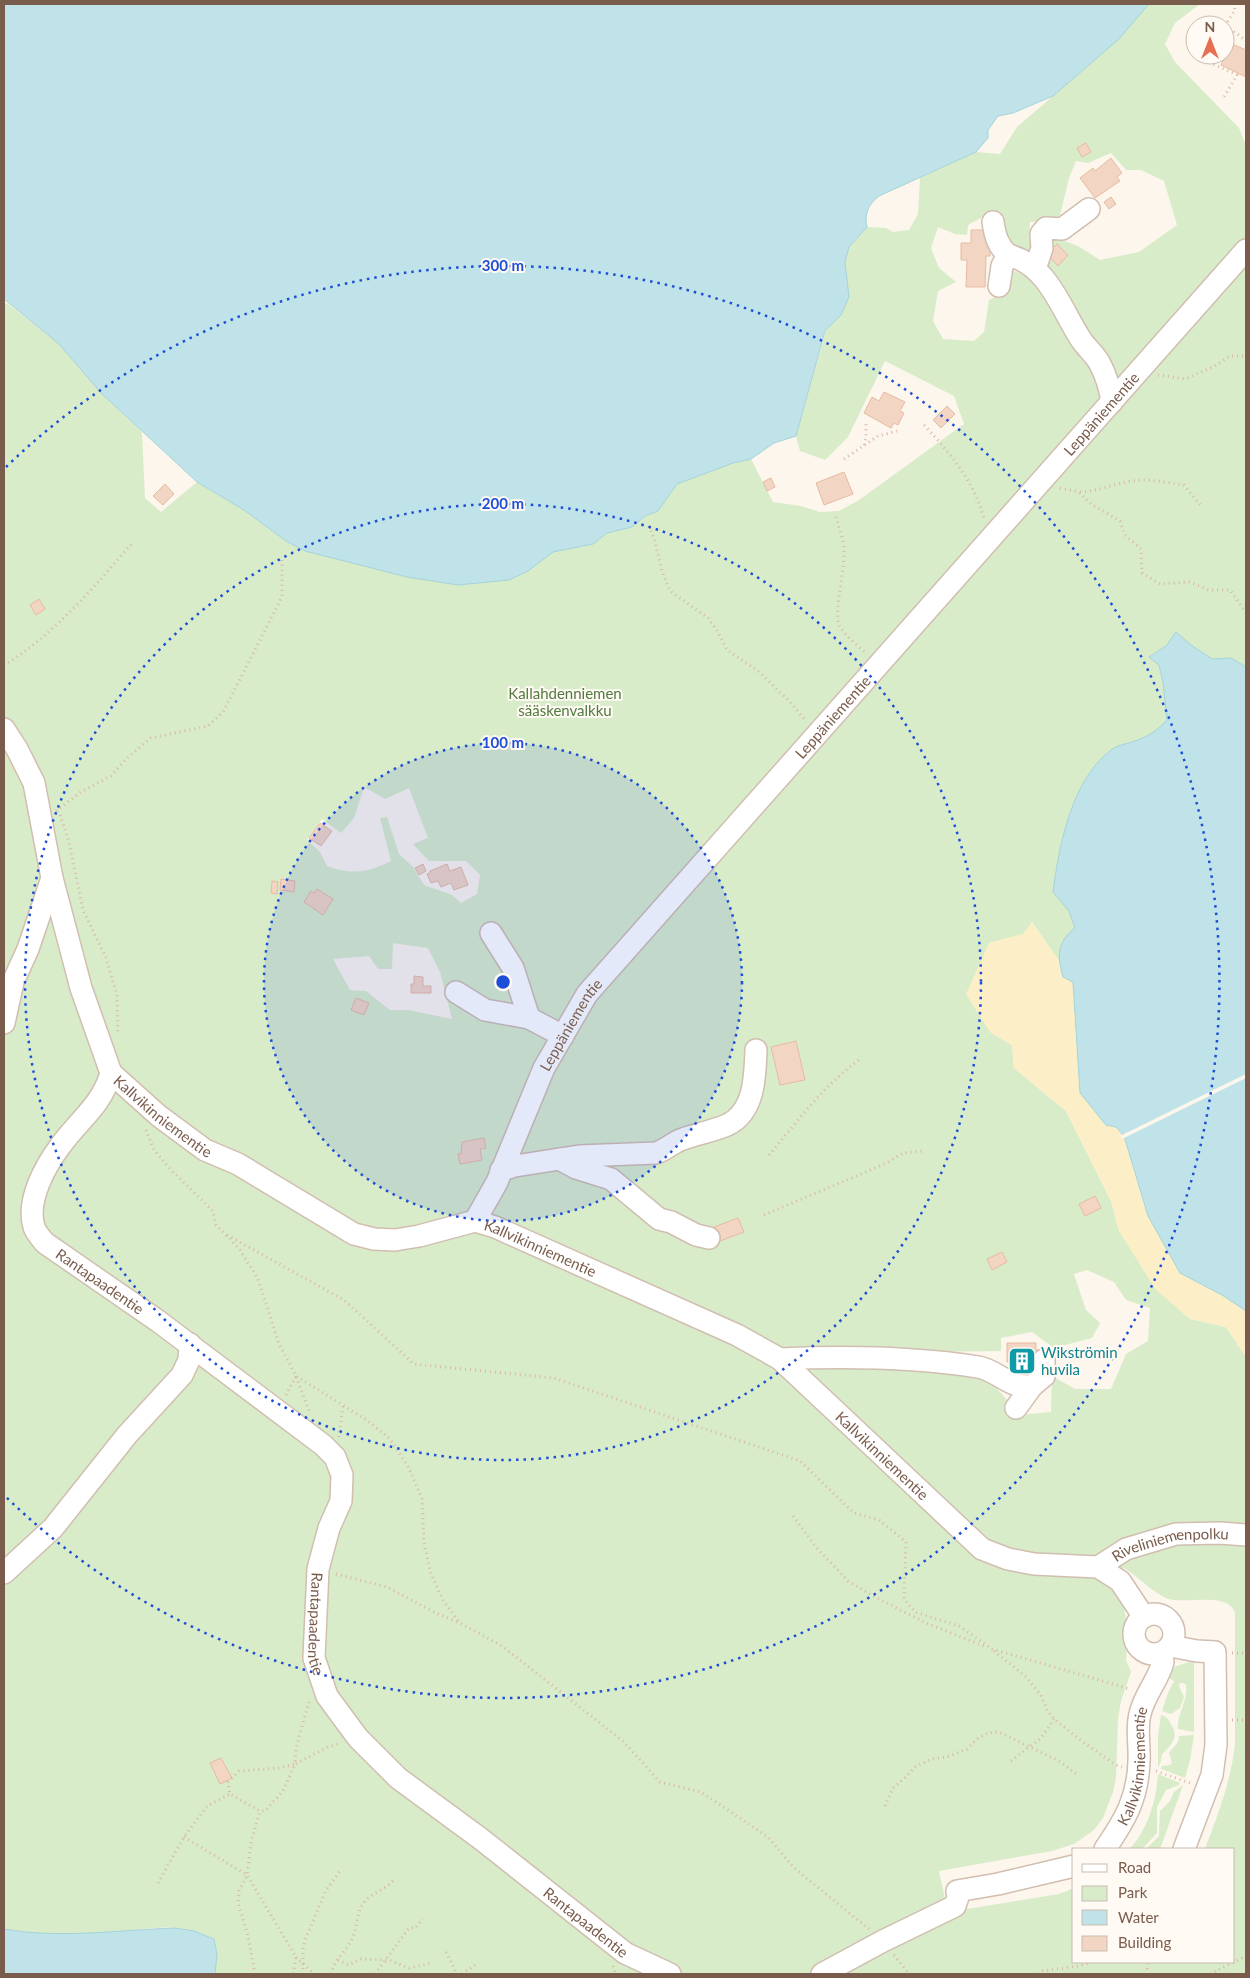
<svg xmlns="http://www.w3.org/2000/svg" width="1250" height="1978" font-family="Lato,sans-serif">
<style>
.green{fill:#d8ecc9;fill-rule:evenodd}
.sand{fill:#fcefc7}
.water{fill:#bfe3e8;stroke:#a5d3da}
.pier{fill:#fdf6ec}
.building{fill:#f3d5c3;stroke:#e6bba3}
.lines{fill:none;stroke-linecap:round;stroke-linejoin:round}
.minor-casing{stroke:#d1beb0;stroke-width:24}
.path{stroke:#d9b8a5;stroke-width:3;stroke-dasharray:1 4;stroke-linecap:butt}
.minor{stroke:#fff;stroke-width:21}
.ring{fill:none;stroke:#1d4ed8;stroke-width:2.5;stroke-dasharray:2.5 5}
.labels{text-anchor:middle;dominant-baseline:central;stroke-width:4;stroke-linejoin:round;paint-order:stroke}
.street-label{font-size:15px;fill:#7a5c4d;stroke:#fffaf3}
.park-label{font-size:15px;fill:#537a41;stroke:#fffaf3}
.culture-label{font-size:15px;fill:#0d838f;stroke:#fffaf3;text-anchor:start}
.centre{fill:#1d4ed8;stroke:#fffaf3;stroke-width:2.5}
.ring-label{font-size:15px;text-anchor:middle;font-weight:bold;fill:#1d4ed8;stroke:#fffaf3;stroke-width:4;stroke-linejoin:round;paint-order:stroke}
</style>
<rect width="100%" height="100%" fill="#fdf6ec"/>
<g class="green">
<path d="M1149,4H1200L1175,23L1165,44L1175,62L1239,128L1246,145V721L1072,989L1057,958L1032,922L1024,934L989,943L990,1032L1012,1045L1014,1068L1066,1111L1111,1201L1119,1231L1190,1319L1226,1327L1246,1357V1974H215L217,1955L214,1939C207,1936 200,1933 193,1931C165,1923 136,1931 108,1933C73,1935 38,1935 4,1929V305L7,303L59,344L102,394L142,432L145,498L161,512L197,482L244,510L286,541L305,551L407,577L458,585L505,579L547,554L607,533L632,527L645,516L658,511L677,484L733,463L751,459L773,502L801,506L820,512L839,511L859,500L964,424L954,396L885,361L848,437L825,460L800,451L796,436L826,331L841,315L849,297L845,262L849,247L867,227L886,228L893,232L909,230L918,214L920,178L976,152L1000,154L1017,127L1119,39ZM1111,153L1126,170H1141L1164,181L1177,225L1139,252L1100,260L1078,246L1051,236L1037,251L1029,238L1030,222L1054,221L1060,215L1069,178L1076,161L1088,163ZM988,214L1028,276L1011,270L1008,291L989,300L984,332L974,341L943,339L933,321L938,291L956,282L939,268L931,248L938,227L955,234L967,235L968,225ZM364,787L385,799L409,788L428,838L413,844L429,861H466L480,875L477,894L461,903L452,895L424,885L413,867L399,854L387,817L380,818L391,861C366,873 353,875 327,866L320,852L307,840L322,819L341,833L354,818ZM393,943L428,948L440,972L452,1019L408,1010H390L366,991L350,990L333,959L369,956L378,969H392ZM1087,1270L1114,1282L1126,1300L1150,1308L1148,1341L1126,1354L1111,1389H1075L1052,1376L1051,1412L1015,1415L1007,1400L988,1379L926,1352L1001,1351V1338L1032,1332L1054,1348L1092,1338L1100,1323L1086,1310L1074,1274ZM1124,1568C1137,1576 1154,1593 1166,1598C1184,1606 1227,1590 1235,1613V1744C1231,1781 1218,1814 1205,1849H1234V1962H1074V1888L1059,1894L948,1912L939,1871L1052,1851L1074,1844L1094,1830L1103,1818L1113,1792L1116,1778L1118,1719L1121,1701L1131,1672L1126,1660L1128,1630L1124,1608L1113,1585Z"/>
<path d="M1189,1662H1194V1732L1178,1729C1177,1713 1188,1702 1186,1685L1183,1683H1180L1179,1686L1184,1697L1180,1708L1171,1714L1162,1711L1168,1693L1174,1681L1164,1675L1171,1668Z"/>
<path d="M1161,1715C1167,1717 1169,1720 1172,1726C1179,1737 1171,1746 1162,1754L1161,1761L1158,1768V1736Z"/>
<polygon points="1194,1735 1190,1760 1185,1778 1161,1769 1162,1766 1170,1765 1172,1763 1169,1753 1178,1742 1179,1736"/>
<path d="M1158,1774L1180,1783L1179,1785L1166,1790L1157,1807V1833L1142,1849H1130C1148,1828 1156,1802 1158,1774Z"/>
<polygon points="1183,1785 1160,1849 1146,1849 1159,1836 1160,1811 1170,1801 1174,1792"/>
</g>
<polygon class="sand" points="1032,922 1057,958 1063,977 1073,982 1080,1093 1124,1136 1144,1205 1222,1295 1246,1311 1246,1357 1226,1327 1190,1319 1156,1290 1119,1231 1111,1201 1066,1111 1014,1068 1012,1045 990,1032 966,994 989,943 1023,934"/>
<g class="water">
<path d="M4,4H1149L1119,39L1053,96L1013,113L998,116L988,130V138L976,152L879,196C868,205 864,214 867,227L849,247L845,262L849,297L841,315L825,331L796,436L774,443L751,459L733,463L677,484L658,511L645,516L632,527L607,533L593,544L553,552L528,571L509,580L458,585L407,577L305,551L286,541L244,510L197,482L102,394L59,344L4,299Z"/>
<path d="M1176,632L1191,645L1212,659L1231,658L1246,667V1311L1222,1295L1180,1273L1148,1216L1124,1136L1116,1127L1106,1125L1080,1093L1073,982L1063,977C1057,956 1057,942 1075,928L1069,911L1053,892C1059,846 1072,776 1114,748C1119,745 1126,744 1132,742C1147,737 1156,732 1167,720L1163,682L1159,665L1149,657L1166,646Z"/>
<path d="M175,1928L194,1931L214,1939L217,1955L215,1974H4V1929C61,1939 117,1930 175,1928Z"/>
</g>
<polygon class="pier" points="1246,1074 1246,1078 1122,1139 1120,1136"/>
<g class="building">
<polygon points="1230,43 1246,50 1246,77 1221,65"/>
<polygon points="1086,143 1091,152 1082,157 1077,148"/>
<polygon points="1111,158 1122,173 1117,177 1120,181 1095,198 1080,178 1093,168 1095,171"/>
<polygon points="1111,197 1116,204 1109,209 1104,202"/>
<polygon points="971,230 990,230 990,256 986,256 985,287 966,287 967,260 961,260 961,243 971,243"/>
<polygon points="1057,244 1068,255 1058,266 1047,254"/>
<polygon points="884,392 905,402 900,411 904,413 898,425 894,423 891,428 864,413 872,397 879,401"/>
<polygon points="947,406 955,414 941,428 933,420"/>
<polygon points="844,472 853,494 824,505 816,483"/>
<polygon points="771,478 775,487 767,491 763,482"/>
<polygon points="165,484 174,494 163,505 153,496"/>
<polygon points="39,599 45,609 36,615 30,605"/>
<polygon points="320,823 332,831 321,846 309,838"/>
<polygon points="423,864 426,871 419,875 415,868"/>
<polygon points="447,864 450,871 461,867 468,885 454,890 451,883 441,887 438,881 431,883 427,874 430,873 430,871"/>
<polygon points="281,879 295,881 294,892 280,890"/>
<polygon points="272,881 278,882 277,894 271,893"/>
<polygon points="317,889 333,899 323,915 304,902 311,891 314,893"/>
<polygon points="414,976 423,977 423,986 431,986 431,993 411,993 411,984 414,984"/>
<polygon points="356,998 369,1003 364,1015 351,1010"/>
<polygon points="796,1041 805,1080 780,1085 771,1047"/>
<polygon points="484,1138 486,1148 480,1149 482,1160 460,1164 458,1154 461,1154 462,1142"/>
<polygon points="1095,1196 1101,1208 1085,1216 1079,1204"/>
<polygon points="738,1218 744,1232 720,1241 714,1227"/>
<polygon points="1002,1252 1007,1262 992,1270 987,1259"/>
<polygon points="1007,1343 1036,1343 1036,1350 1040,1350 1037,1373 1030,1373 1030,1376 1011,1377 1010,1362 1007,1362"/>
<polygon points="221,1758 232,1778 220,1784 210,1763"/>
</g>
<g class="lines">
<g class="minor-casing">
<g id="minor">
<path d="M993,222C995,236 998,246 1008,255"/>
<polyline points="1035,269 1042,248 1041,234 1046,228 1062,229 1089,209"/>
<path d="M999,286L1002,266L1008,255C1049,265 1061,310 1082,341C1087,348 1094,354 1099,362C1106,375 1110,388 1112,402"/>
<path id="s1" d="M4,729L17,749L34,783L52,878L81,988L111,1073L159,1116L205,1150L238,1164L354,1234L374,1239L395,1240L419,1236L475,1221L495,1227L737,1335L780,1359L982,1549L1008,1559L1034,1564L1098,1567L1120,1581L1144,1617"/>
<polyline points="491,933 513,968 529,1018"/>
<polyline points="456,992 485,1010 529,1018 563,1036"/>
<polyline points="4,1023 13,982 28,949 52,878"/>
<path id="s2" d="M111,1073C102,1105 79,1120 61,1145C45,1166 26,1201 34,1227C36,1233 41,1238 45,1243L158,1321L323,1445L335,1457L342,1475L341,1501L329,1528L318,1569L314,1658L327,1696L358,1738L398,1778L481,1839L625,1953L670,1974"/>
<polyline points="559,1159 576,1168 611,1179 659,1219 671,1222 696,1235 709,1238"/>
<path d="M501,1170L515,1166L579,1156L656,1153C666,1150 673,1142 683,1139C697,1134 713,1131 727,1125C755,1112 755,1076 756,1050"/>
<path id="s3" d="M475,1221L497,1182L544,1068L587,994L1246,250"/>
<path d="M780,1359C847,1356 912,1357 978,1367C992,1369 1004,1381 1017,1385C1021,1386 1027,1386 1032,1386L1044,1376V1360"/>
<polyline points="1016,1408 1032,1386"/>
<path id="s4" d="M1098,1567L1126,1549L1176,1534L1220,1533L1246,1535"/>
<polyline points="4,1573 53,1528 127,1435 182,1375 189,1360 190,1344"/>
<circle cx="1154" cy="1634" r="20"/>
<polyline points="1170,1646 1197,1651 1215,1652 1216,1745 1212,1775 1184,1849"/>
<path id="s5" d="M1105,1849C1125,1820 1138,1798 1139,1761C1140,1746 1136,1729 1140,1714C1144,1695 1159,1679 1163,1662L1157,1654"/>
<polyline points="822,1974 883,1941 955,1906 958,1897 957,1891 998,1884 1074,1866"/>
</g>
</g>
<g class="path">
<polyline points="1225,26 1235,10 1234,4"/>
<polyline points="1225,27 1235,32 1246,41"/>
<polyline points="1209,55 1206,61 1237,75 1224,97"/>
<polyline points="1158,375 1185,379 1213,367 1230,356 1246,356"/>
<path d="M924,425C950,453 974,481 984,519"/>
<polyline points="864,445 866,438 866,424"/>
<polyline points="844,459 878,436 897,431"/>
<polyline points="1060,488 1079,492 1091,504 1120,521 1125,535 1141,549 1142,573 1160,584 1189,582 1209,590 1230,590 1246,613"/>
<path d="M1080,492C1101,491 1120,481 1142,480C1156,480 1170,483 1184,485L1201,506"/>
<path d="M836,517C839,528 844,540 844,551C845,569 834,611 839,625C845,636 857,645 866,653"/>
<polyline points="649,526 655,541 662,571 670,591 708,618 716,629 727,650 758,671 790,702 806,721"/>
<path d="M4,665C51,638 97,584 132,543"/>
<polyline points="56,811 81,792 111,776 127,758 151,738 208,726 223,712 282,597 282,560"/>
<polyline points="60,815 68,838 83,910 106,958 117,995 118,1034"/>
<polyline points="146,1130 154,1150 171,1170 213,1211 216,1225 240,1250 258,1279 279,1344 296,1376 368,1421 390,1439 409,1468 422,1499 424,1543 431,1574 444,1602 460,1623 502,1646 553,1686 624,1742 660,1782 701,1792 768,1837 794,1868 869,1929"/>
<path d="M769,1155C797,1122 823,1086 859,1060"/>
<polyline points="764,1215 887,1163 903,1153 923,1151"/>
<polyline points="227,1235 344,1300 414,1364 554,1378 800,1461 854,1513 879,1520 906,1542 904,1599 915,1612 959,1626 992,1649 1130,1689"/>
<polyline points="296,1377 310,1413"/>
<polyline points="286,1395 296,1376"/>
<polyline points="339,1437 343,1406"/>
<polyline points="793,1516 816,1547 848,1581 873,1596 926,1623 986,1647"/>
<polyline points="336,1574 387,1587 434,1612 459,1623"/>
<polyline points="994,1651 1026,1677 1041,1695 1047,1710 1054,1719 1083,1742 1116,1765 1122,1767"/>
<polyline points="1232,1653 1246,1653"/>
<path d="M309,1702C304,1722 295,1743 295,1764L279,1768L239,1771L228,1782L230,1794L260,1811H265L283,1791L295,1764L328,1747L341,1743"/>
<polyline points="1232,1720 1246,1720"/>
<polyline points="1011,1761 1041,1738 1054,1719"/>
<polyline points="1156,1771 1190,1783"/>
<polyline points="885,1806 893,1788 906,1777 915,1767 932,1759 947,1757 967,1749 977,1739 988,1733 999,1732 1059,1761 1079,1776"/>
<polyline points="184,1837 247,1875 296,1957 293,1974"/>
<polyline points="158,1883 184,1837 207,1806 230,1794"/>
<polyline points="446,1952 457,1974"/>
<polyline points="894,1955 909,1974"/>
<polyline points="296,1957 314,1974"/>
<polyline points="338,1960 349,1965 360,1959 389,1960 409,1968 433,1963"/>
<polyline points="613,1966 616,1974"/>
<polyline points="255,1974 248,1936 238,1903 239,1891 247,1875 251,1842 260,1811"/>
<polyline points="303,1974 303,1950 305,1940 326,1890 341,1870"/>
<path d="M331,1974C334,1959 350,1948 354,1934C357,1925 357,1912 363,1904C372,1892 382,1892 393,1881"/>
<polyline points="375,1974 409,1928 415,1928 423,1919"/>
<polyline points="462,1974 476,1964"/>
<polyline points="1038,1974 1043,1971 1079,1966 1092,1962"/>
<polyline points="1147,1974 1148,1962"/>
<polyline points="1210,1974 1246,1956"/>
</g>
<use href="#minor" class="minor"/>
</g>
<circle cx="503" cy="982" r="239" fill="#1d4ed8" fill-opacity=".12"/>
<g class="ring">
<circle cx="503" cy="982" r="239"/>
<circle cx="503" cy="982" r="478"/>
<path d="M6 467A716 716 0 1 1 6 1497"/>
</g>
<defs>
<g id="building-square" transform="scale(1.4375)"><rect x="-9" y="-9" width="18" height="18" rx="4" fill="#0f9aa8" stroke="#fffaf3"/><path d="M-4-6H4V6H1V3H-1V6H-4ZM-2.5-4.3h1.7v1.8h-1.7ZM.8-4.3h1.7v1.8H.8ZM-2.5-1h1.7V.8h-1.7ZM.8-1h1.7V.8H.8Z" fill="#fff"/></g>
</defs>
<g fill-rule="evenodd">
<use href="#building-square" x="1022" y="1361"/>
</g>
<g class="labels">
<g class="street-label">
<text stroke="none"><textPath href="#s3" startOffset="1029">Leppäniementie</textPath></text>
<text stroke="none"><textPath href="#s3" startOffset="624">Leppäniementie</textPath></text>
<text stroke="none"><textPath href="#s3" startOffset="219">Leppäniementie</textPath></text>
<text stroke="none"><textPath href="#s1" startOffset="430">Kallvikinniementie</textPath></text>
<text stroke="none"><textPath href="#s1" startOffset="850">Kallvikinniementie</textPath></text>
<text stroke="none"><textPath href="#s2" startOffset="264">Rantapaadentie</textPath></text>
<text stroke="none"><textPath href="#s1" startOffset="1255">Kallvikinniementie</textPath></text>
<text stroke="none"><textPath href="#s4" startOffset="78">Riveliniemenpolku</textPath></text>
<text stroke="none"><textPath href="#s2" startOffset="730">Rantapaadentie</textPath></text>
<text stroke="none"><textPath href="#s5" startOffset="90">Kallvikinniementie</textPath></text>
<text stroke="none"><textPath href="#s2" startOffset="1150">Rantapaadentie</textPath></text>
</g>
<g class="park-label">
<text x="565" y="693">Kallahdenniemen<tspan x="565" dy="17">sääskenvalkku</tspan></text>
</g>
<g class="culture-label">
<text x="1041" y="1352">Wikströmin<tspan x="1041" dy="17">huvila</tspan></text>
</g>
</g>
<circle cx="503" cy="982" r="8" class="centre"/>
<g class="ring-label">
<text x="503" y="271">300 m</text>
<text x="503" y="509">200 m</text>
<text x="503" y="748">100 m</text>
</g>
<rect width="1250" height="1978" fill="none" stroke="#7a5c4d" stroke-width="10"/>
<rect x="1072" y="1848" width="162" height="115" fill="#fffaf3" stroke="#cabbb1"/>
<rect x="1082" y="1864" width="25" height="8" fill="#ffffff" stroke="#cabbb1"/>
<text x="1118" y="1873" font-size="15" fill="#7a5c4d">Road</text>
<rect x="1082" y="1886" width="25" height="15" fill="#d8ecc9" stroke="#cabbb1"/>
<text x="1118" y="1898" font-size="15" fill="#7a5c4d">Park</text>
<rect x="1082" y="1910" width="25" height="15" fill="#bfe3e8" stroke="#cabbb1"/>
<text x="1118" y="1923" font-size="15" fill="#7a5c4d">Water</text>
<rect x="1082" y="1936" width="25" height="15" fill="#f3d5c3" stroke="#cabbb1"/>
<text x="1118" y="1948" font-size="15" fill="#7a5c4d">Building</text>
<g transform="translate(1210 40)"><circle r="24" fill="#fffaf3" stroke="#cabbb1"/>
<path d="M0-4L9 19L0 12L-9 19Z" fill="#e76f51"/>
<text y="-8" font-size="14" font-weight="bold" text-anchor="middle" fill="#7a5c4d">N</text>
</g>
</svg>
